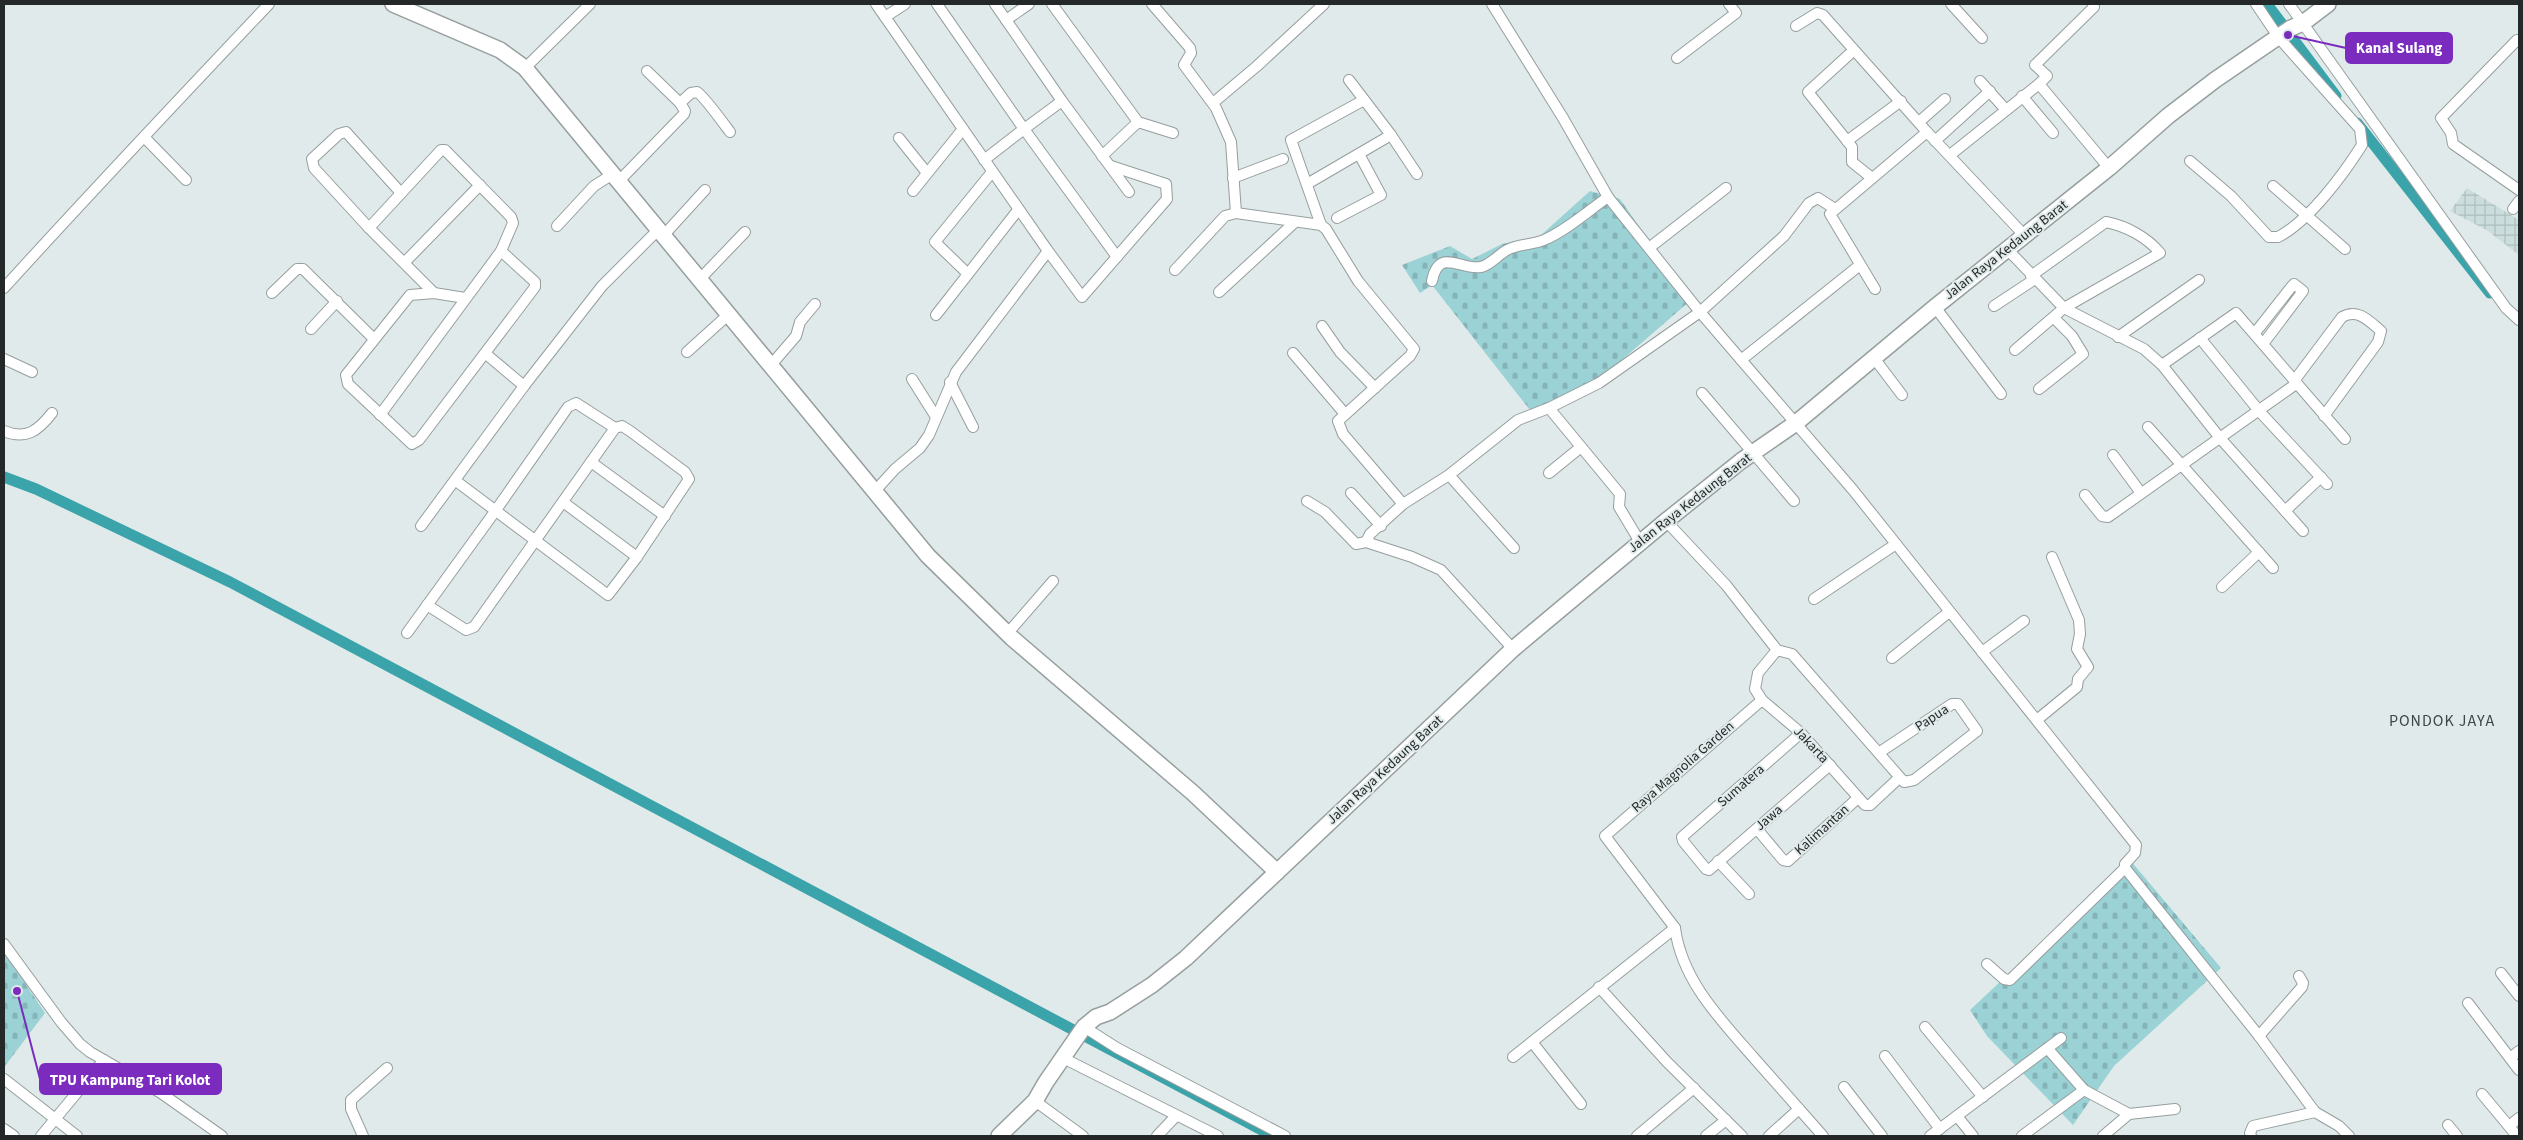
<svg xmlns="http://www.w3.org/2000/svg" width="2523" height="1140" font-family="'Source Sans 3',sans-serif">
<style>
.industrial{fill:url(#industrial-grid)}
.cemetery{fill:url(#cemetery-stones)}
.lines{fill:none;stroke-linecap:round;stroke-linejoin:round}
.canal{stroke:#3ba3aa;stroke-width:11}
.street-casing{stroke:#969e9e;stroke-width:12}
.secondary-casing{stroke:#969e9e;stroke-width:18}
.street{stroke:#fff;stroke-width:10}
.secondary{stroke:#fff;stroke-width:15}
.labels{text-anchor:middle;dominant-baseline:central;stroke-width:4;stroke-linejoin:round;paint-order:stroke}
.street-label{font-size:14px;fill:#252828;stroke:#e1eaea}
.quarter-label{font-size:16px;letter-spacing:1px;fill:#3f4646;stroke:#e1eaea}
.leader{fill:none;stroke:#7b2cbf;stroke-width:2}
.callout-dot{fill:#7b2cbf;stroke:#e1eaea;stroke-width:2}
.callout{fill:#7b2cbf;stroke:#7b2cbf;stroke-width:2}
.callout-label{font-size:15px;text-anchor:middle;font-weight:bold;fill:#fff}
</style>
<defs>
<pattern id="industrial-grid" width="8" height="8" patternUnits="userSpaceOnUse" patternTransform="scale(1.25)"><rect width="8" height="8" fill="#ccddde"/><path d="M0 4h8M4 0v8" fill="none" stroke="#afbebe"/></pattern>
<pattern id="cemetery-stones" width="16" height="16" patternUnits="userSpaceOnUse" patternTransform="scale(1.25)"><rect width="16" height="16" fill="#9ad2d6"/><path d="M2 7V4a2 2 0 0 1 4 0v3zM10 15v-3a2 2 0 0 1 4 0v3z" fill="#85b4b8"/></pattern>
</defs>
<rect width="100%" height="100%" fill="#e1eaea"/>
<polygon class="industrial" points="2467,188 2519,220 2519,255 2488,231 2450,211"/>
<g class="cemetery">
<polygon points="1590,191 1620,199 1643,232 1639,243 1690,301 1594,384 1530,410 1432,285 1420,293 1402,265 1450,246 1472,259 1502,244 1540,236"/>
<polygon points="2130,860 2221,968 2114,1066 2073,1125 1987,1036 1970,1010"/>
<polygon points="4,952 45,1013 5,1066 4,1065"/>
</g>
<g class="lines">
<g class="canal">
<polyline points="2267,4 2336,96"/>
<polyline points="2357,123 2490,293"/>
<polyline points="4,477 36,489 230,582 1273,1136"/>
</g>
<g class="street-casing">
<g id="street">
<polyline points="937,4 1024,129 1062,101 995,4"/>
<polyline points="1052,4 1138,122 1173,133"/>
<polyline points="1152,4 1190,48 1191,53 1184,65 1216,108 1231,142 1236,213"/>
<polyline points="1492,4 1563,118 1608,197 1700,312 1853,490 2136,845 2135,853 2125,864 2125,868 2259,1036 2315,1112 2253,1126 2250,1133 2251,1136"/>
<polyline points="1951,4 1982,38"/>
<polyline points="2289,4 2506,308 2519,320"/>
<polyline points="885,17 905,4"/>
<polyline points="1006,20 1029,4"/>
<polyline points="1796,26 1817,13 1823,15 1927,132 2025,236"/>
<polyline points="2519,42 2517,40 2441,118 2451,133 2453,144 2519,190"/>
<polyline points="1854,50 1808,92 1852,147 1852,162 1872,178"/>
<polyline points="1677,58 1736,13 1729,4"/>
<polyline points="525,68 590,4"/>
<polyline points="647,71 680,103"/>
<polyline points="1349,80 1391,135 1417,174"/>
<polyline points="1980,81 2006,110"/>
<polyline points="2039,84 2047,76 2035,65 2094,7 2093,4"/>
<polyline points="2022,96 2053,133"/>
<polyline points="1062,101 1129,192"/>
<polyline points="1213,103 1257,66 1324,4"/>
<polyline points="1919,122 1945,99"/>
<polyline points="145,138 186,180"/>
<polyline points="899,138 927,173"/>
<polyline points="1847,141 1901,101"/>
<polyline points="1935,141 1990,91"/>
<polyline points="1950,155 2039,84 2109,168"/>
<polyline points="1102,156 1138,122"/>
<polyline points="984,160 1024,129 1117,257"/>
<path d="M2190,161L2231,196L2269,237H2278C2309,221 2343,175 2362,145L2360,129L2279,38L2256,4"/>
<polyline points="1233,178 1283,159"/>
<path d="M619,181L684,114L685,111L680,103L691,93L697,92C703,95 724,124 730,132"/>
<polyline points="1307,184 1391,135"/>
<polyline points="2273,186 2345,249"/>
<polyline points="913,191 963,129"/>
<polyline points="401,193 346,132 339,134 312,159 314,168 369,228 434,293"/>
<polyline points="2513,209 2519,201"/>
<polyline points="1337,218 1381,195 1359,154"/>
<polyline points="1321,225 1291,140 1364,100"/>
<polyline points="557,226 594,186 613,174"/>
<polyline points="369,228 441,150 445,150 511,217 513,223 501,251 535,282 535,287 419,440 412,444 348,384 346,375 410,295 434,293 465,298"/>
<polyline points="663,236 705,190"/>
<polyline points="1649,248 1726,188"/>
<polyline points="2008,250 2064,308 2144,349 2162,365 2220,438 2303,531"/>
<polyline points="1048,251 1082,297 1167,199 1166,184 1111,166"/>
<polyline points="405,262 480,185"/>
<polyline points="1175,270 1225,216 1236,213 1321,225 1326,229 1358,281 1414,349 1410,356 1338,421 1343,434 1403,504"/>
<polyline points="968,274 935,242 992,172"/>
<polyline points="699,280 745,232"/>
<path d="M1432,281C1439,246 1461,271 1481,267C1490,265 1498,255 1507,250C1518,244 1532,245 1544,240C1567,230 1588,211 1608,197"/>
<path d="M4,288C91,192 180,98 269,4"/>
<polyline points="1875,289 1830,214 1927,132"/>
<polyline points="1219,292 1295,222"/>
<polyline points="272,293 297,269 303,269 374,339"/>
<polyline points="1994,306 2035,279"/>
<polyline points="1935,307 2001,394"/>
<polyline points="936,315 1018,210"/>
<polyline points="1322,326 1340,352 1375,388"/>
<polyline points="311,329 337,301"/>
<polyline points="2255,333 2292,286 2294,284 2303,291 2263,344"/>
<polyline points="2118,337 2199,280"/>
<polyline points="2200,338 2260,412 2327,484"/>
<path d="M2015,350L2064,308L2160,253C2147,237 2126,226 2106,222L2031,276"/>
<polyline points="687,352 728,315"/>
<polyline points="1293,353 1345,414"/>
<polyline points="486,354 524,386"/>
<polyline points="1874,358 1902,395"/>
<polyline points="4,359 32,372"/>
<polyline points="1741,360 1860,265"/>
<polyline points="771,365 796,336 800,322 815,304"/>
<polyline points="2162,365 2236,313 2345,439"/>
<polyline points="912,379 936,417"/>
<path d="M2294,381L2342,317C2358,308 2369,321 2381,331L2378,342L2324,416"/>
<polyline points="950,382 973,427"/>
<polyline points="2039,389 2083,354 2072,336 2054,318"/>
<polyline points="1702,393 1794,501"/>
<polyline points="1549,408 1620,494 1619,507 1640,542"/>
<polyline points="380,415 501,251"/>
<polyline points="2148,427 2273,568"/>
<path d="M4,431C26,440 38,431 52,413"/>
<polyline points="2113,455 2141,493"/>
<polyline points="591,462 665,516"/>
<polyline points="1549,473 1581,447"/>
<polyline points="1449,475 1514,548"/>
<polyline points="875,491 895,469 920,448 929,435 956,372 1048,251 876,4"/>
<polyline points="1351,493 1381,526"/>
<polyline points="2085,495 2102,516 2108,517 2296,384"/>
<polyline points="1307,501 1325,512 1356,544 1366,542 1412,557 1441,570 1513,649"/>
<polyline points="563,502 637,557"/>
<polyline points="2285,511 2321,477"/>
<polyline points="1666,521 1726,585 1777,650 1792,654 1904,782 1914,780 1977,731 1958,704 1952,704 1880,752"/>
<polyline points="421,526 524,386 602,286 658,230"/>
<polyline points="1366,542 1370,534 1403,504 1449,475 1518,420 1549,408 1599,383 1700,312 1784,236 1809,203 1818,198 1835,209"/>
<polyline points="2222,587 2259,552"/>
<polyline points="1814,599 1896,544"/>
<polyline points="427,605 466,630 474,627 615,428 622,426 630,431 685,472 689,479 637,557 608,595 456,481"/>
<polyline points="407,633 496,510 568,407 576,403 615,428"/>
<polyline points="1007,634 1053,581"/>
<polyline points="1777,650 1758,673 1755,689 1762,700 1801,733 1865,805 1870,805 1899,778"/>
<polyline points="1982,652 2024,621"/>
<polyline points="1892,658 1949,612"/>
<path d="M1762,700L1605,836L1675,928C1682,981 1721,1020 1754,1058C1777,1084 1800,1110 1823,1136"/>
<polyline points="2038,719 2077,687 2078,679 2088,667 2077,649 2080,634 2079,620 2052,557"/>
<polyline points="1801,733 1682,837 1683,841 1706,869 1709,870 1830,765"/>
<polyline points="1757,829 1783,860 1788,861 1858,798"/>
<polyline points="1718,861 1749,894"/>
<polyline points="4,944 61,1022 80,1044 90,1052 161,1093 222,1136"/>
<polyline points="1987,964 2004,979 2010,980 2125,868"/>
<polyline points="2501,973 2519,996"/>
<polyline points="1599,987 1667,1062 1742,1136"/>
<polyline points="2468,1003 2519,1070"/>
<polyline points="1084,1027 1117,1048 1285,1136"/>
<polyline points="1925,1027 1983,1097"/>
<polyline points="2259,1036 2302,987 2303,983 2299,976"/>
<polyline points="1532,1042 1581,1104"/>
<polyline points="2048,1049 2084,1090 2129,1114 2175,1109"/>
<polyline points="1885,1056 1940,1129"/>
<polyline points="1513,1057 1675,928"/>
<polyline points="1063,1058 1218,1136"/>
<polyline points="2510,1058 2519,1051"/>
<polyline points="4,1079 77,1136"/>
<polyline points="1844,1087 1882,1136"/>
<polyline points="2482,1094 2517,1136"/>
<polyline points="1035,1101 1083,1136"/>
<polyline points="2315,1112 2339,1126 2349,1136"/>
<polyline points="1957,1116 1973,1136"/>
<polyline points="2448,1125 2457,1136"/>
<polyline points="2509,1126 2519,1118"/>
<polyline points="4,1129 14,1136"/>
<polyline points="41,1136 104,1060"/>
<polyline points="363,1136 351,1109 351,1100 387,1068"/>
<polyline points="1157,1136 1176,1116"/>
<polyline points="1637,1136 1694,1088"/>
<polyline points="1706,1136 1726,1120"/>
<polyline points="1769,1136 1799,1109"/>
<polyline points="1930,1136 2061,1038"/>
<polyline points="2022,1136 2084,1090"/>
<polyline points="2103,1136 2129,1114"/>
</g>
</g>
<g class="secondary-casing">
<g id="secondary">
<polyline points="393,4 500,50 525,68 928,556 1012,638 1193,793 1277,872"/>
<polyline points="999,1136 1035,1101 1046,1082 1084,1027 1096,1017 1110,1012 1152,985 1186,958 1513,649 1666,521 1741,461 1796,423 1935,307 2109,168 2168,116 2215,80 2291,28 2303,23 2328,4"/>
</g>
</g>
<use href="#street" class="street"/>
<use href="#secondary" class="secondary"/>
</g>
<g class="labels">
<g class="street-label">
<text transform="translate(2006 250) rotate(-38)">Jalan Raya Kedaung Barat</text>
<text transform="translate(1690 503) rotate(-38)">Jalan Raya Kedaung Barat</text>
<text transform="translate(1932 718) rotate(-33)">Papua</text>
<text transform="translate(1811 745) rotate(47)">Jakarta</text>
<text transform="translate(1683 767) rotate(-41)">Raya Magnolia Garden</text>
<text transform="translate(1385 770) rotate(-43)">Jalan Raya Kedaung Barat</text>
<text transform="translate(1741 786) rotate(-41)">Sumatera</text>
<text transform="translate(1769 818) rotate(-41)">Jawa</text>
<text transform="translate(1822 830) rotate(-42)">Kalimantan</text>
</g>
<g class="quarter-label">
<text x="2442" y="721">PONDOK JAYA</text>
</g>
</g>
<path class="leader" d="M2288 35L2346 48M17 991L40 1079"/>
<g class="callout-dot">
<circle cx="2288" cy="35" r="5"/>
<circle cx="17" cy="991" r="5"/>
</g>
<g class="callout">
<rect x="2346" y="33" width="106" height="30" rx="5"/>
<rect x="40" y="1064" width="181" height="30" rx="5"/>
</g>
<g class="callout-label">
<text x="2399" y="53">Kanal Sulang</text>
<text x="130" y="1085">TPU Kampung Tari Kolot</text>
</g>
<rect width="2523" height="1140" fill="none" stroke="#252828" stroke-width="10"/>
</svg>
